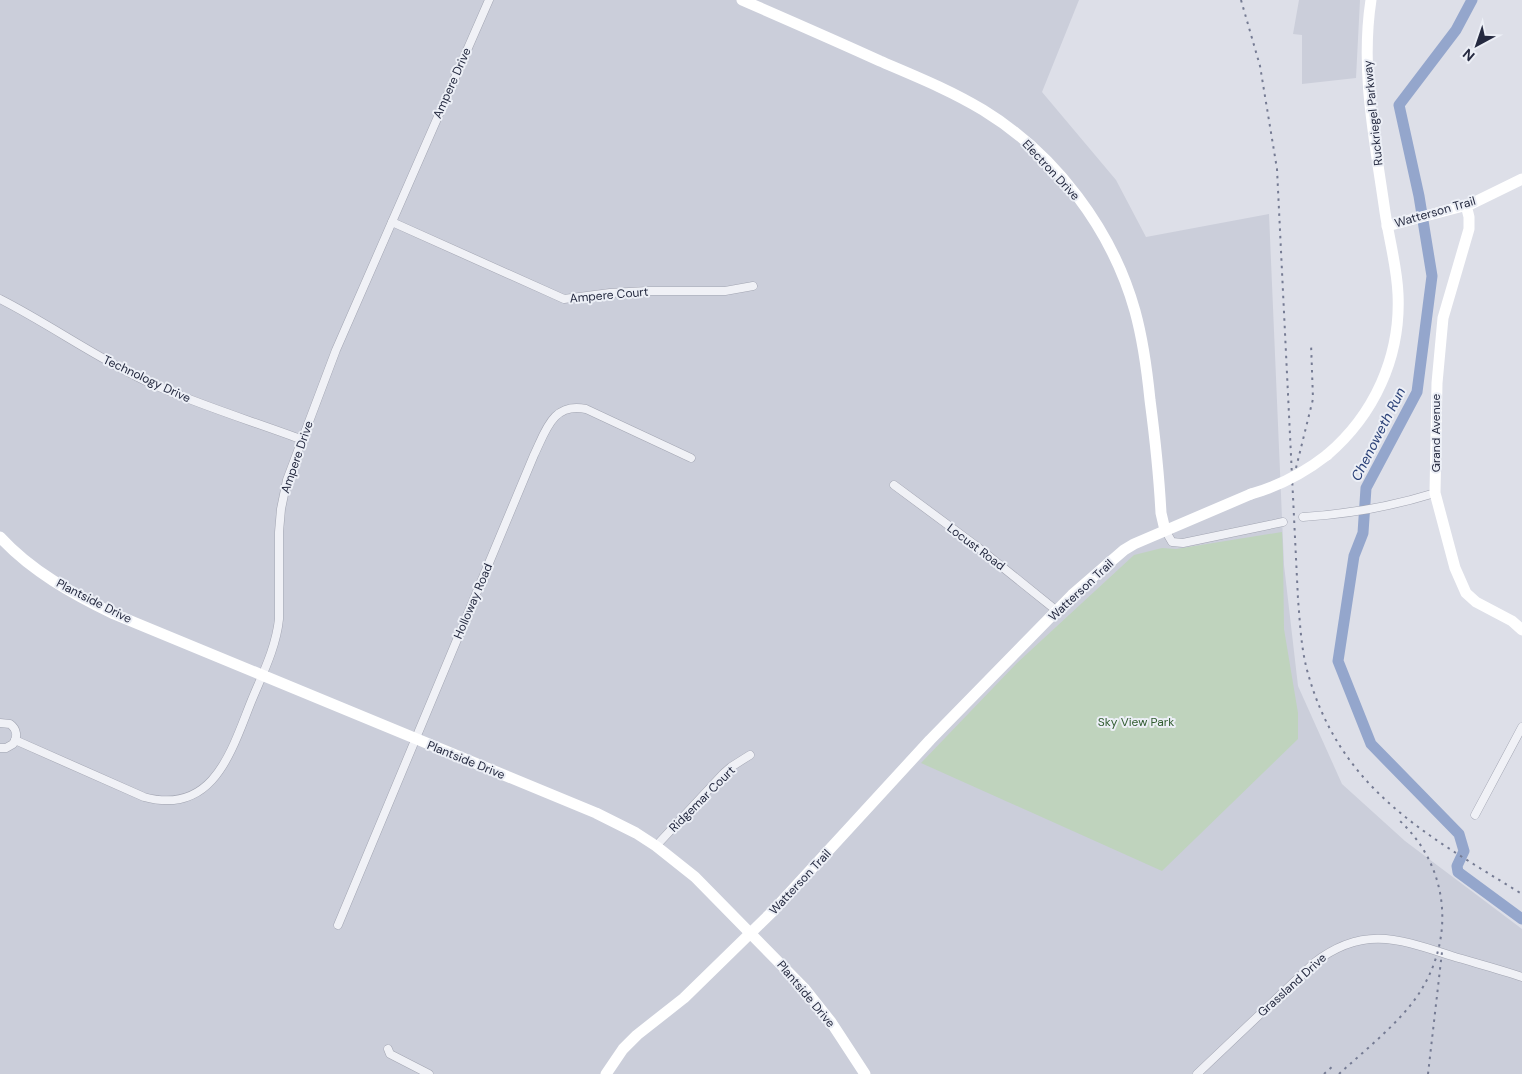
<svg xmlns="http://www.w3.org/2000/svg" width="1522" height="1074" font-family="'DM Sans',sans-serif">
<style>
.built{fill:#cbceda}
.green{fill:#bfd3bd}
.lines{fill:none;stroke-linecap:round;stroke-linejoin:round}
.river{stroke:#94a6cc;stroke-width:11}
.street-casing{stroke:#a2a5b2;stroke-width:9}
.street{stroke:#f0f1f6;stroke-width:8}
.secondary{stroke:#fff;stroke-width:11}
.rail{stroke:#757b93;stroke-width:2;stroke-dasharray:2.5 5;stroke-linecap:butt}
.secondary-bridge{stroke:#fff;stroke-width:11}
.labels{text-anchor:middle;dominant-baseline:central;stroke-width:4;stroke-linejoin:round;paint-order:stroke}
.street-label{font-size:12px;fill:#252a40;stroke:#eceff6}
.park-label{font-size:12px;fill:#325d31;stroke:#eceff6}
.water-label{font-size:14px;font-style:italic;fill:#2b4178;stroke:#eceff6}
</style>
<rect width="100%" height="100%" fill="#dddfe8"/>
<g class="built">
<polygon points="0,0 1079,0 1042,92 1116,180 1146,237 1269,214 1284,565 1298,686 1342,784 1405,841 1522,929 1522,1074 0,1074"/>
<polygon points="1299,0 1360,0 1356,78 1302,84 1302,35 1293,34"/>
</g>
<polygon class="green" points="1282,532 1283,553 1284,629 1298,713 1298,739 1162,871 921,763 1017,663 1134,555 1162,548 1176,549"/>
<g class="lines">
<polyline class="river" points="1472,0 1456,30 1399,105 1419,196 1432,276 1417,392 1366,488 1363,533 1354,556 1338,661 1371,744 1459,834 1464,851 1457,866 1458,872 1522,919"/>
<g class="street-casing">
<g id="street">
<polyline points="392,222 564,299 610,293 648,291 725,291 753,286"/>
<path d="M0,299C51,325 98,359 150,383C199,405 252,421 303,440"/>
<polyline points="894,485 975,545 1057,611"/>
<path d="M1303,517C1350,514 1390,507 1435,493"/>
<polyline points="1165,530 1172,542 1183,543 1283,522"/>
<path d="M0,723L10,724C17,729 18,737 13,744L6,748H0"/>
<path d="M15,740L144,797C213,816 231,752 251,702C262,675 276,648 279,619V532L281,509L287,480L336,350L489,0"/>
<polyline points="1475,815 1522,727"/>
<polyline points="656,846 723,774 731,767 750,755"/>
<path d="M338,925L534,455C546,430 553,402 586,409L691,458"/>
<polyline points="388,1049 390,1054 429,1074"/>
<path d="M1197,1074L1314,963C1363,925 1399,939 1452,956C1475,963 1499,969 1522,977"/>
</g>
</g>
<use href="#street" class="street"/>
<g class="secondary">
<path d="M742,0C788,20 834,40 880,61C915,76 950,90 983,110C1055,154 1112,229 1135,311C1143,340 1147,370 1150,400C1155,438 1159,475 1161,513L1165,530"/>
<polyline points="1466,205 1469,217 1469,229 1443,318 1437,383 1435,493 1455,568 1466,593 1476,602 1512,621 1522,630"/>
<polyline points="1387,226 1471,204 1522,179"/>
<path d="M1327,455C1374,415 1401,357 1398,294C1397,267 1389,239 1385,212C1375,141 1360,71 1371,0"/>
<path d="M0,537C31,571 73,594 114,614L596,813L636,833L656,846L695,877L804,988L831,1022L865,1074"/>
<polyline points="606,1074 623,1049 637,1035 684,998 772,912 930,740 1072,595 1124,550 1134,544 1251,494"/>
</g>
<g class="rail">
<path d="M1241,0L1260,66L1277,169L1298,599C1300,623 1301,647 1307,670C1339,789 1425,834 1522,894"/>
<polyline points="1296,468 1313,399 1311,343"/>
<polyline points="1324,1074 1333,1066"/>
<path d="M1339,1074C1364,1051 1392,1029 1413,1002C1456,945 1452,869 1399,820"/>
<polyline points="1428,1074 1442,952"/>
</g>
<path class="secondary-bridge" d="M1251,494C1279,486 1304,473 1327,455"/>
</g>
<g class="labels">
<g class="street-label">
<text transform="translate(452 83) rotate(-66)">Ampere Drive</text>
<text transform="translate(1373 113) rotate(-96)">Ruckriegel Parkway</text>
<text transform="translate(1051 170) rotate(47)">Electron Drive</text>
<text transform="translate(1435 212) rotate(-16)">Watterson Trail</text>
<text transform="translate(609 295) rotate(-5)">Ampere Court</text>
<text transform="translate(147 379) rotate(25)">Technology Drive</text>
<text transform="translate(1436 433) rotate(-90)">Grand Avenue</text>
<text transform="translate(297 457) rotate(-71)">Ampere Drive</text>
<text transform="translate(976 547) rotate(37)">Locust Road</text>
<text transform="translate(1081 590) rotate(-43)">Watterson Trail</text>
<text transform="translate(94 601) rotate(27)">Plantside Drive</text>
<text transform="translate(473 601) rotate(-67)">Holloway Road</text>
<text transform="translate(466 760) rotate(22)">Plantside Drive</text>
<text transform="translate(702 799) rotate(-45)">Ridgemar Court</text>
<text transform="translate(800 882) rotate(-47)">Watterson Trail</text>
<text transform="translate(1292 985) rotate(-42)">Grassland Drive</text>
<text transform="translate(806 994) rotate(50)">Plantside Drive</text>
</g>
<g class="park-label">
<text x="1136" y="722">Sky View Park</text>
</g>
<g class="water-label">
<text transform="translate(1378 434) rotate(-63)">Chenoweth Run</text>
</g>
</g>
<g transform="translate(1477 45) rotate(220)" stroke="#eceff6" stroke-width="4" paint-order="stroke">
<path d="M0-4L9 19L0 12L-9 19Z" fill="#252a40"/>
<text y="-8" font-size="14" font-weight="bold" text-anchor="middle" fill="#252a40">N</text>
</g>
</svg>
